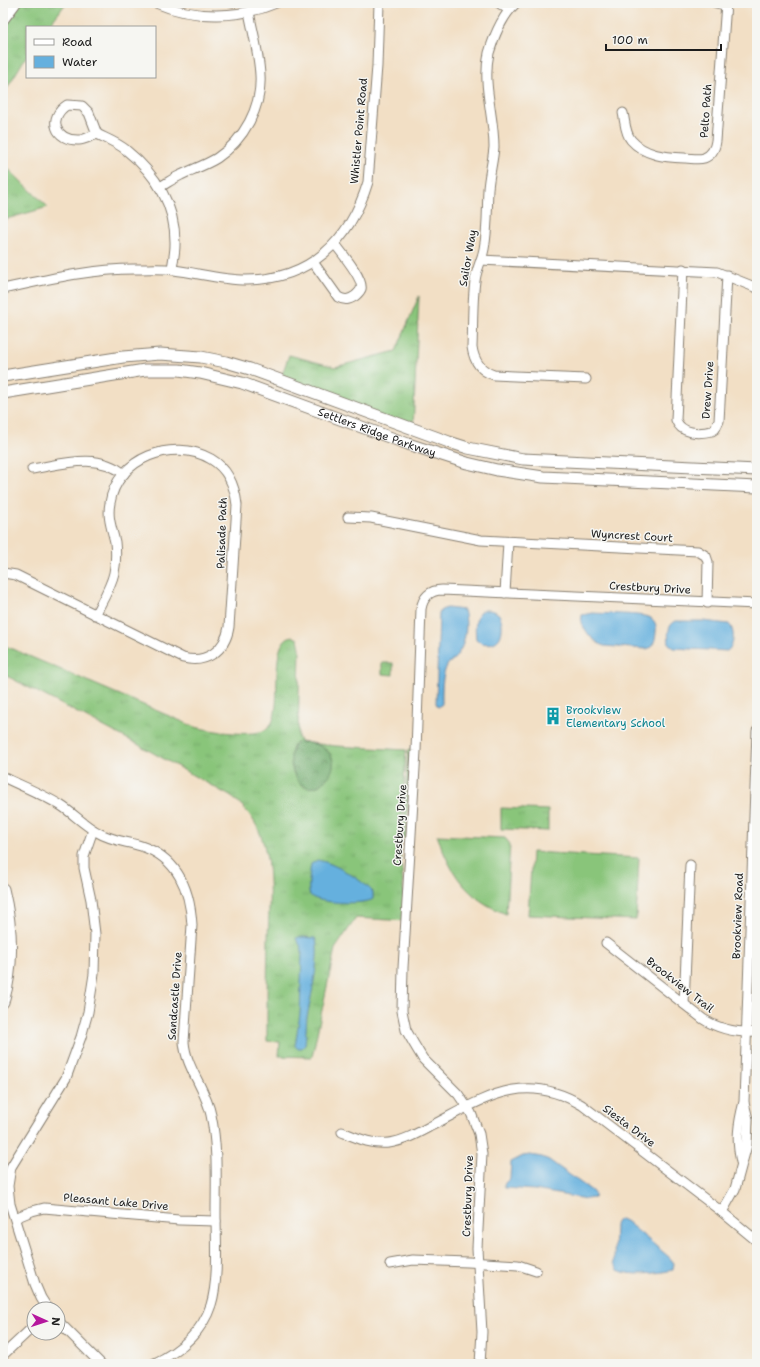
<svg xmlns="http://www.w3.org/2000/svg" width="760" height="1367" font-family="'Shantell Sans',sans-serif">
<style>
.grass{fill:url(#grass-tufts);stroke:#52704b}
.forest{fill:url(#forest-crowns);stroke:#456343}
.pitch{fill:#89c57a;stroke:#52704b}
.water{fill:#65b0de;stroke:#40667d}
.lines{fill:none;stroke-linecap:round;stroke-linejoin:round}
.minor-casing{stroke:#877e70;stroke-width:11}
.tertiary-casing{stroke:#877e70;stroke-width:13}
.minor{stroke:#fff;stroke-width:9}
.tertiary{stroke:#fff;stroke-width:11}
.labels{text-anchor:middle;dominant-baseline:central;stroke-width:3;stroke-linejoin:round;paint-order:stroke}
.street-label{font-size:11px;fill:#1c1c1c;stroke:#f6f6f2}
.culture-label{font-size:11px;fill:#0d838f;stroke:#f6f6f2;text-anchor:start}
</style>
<defs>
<pattern id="grass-tufts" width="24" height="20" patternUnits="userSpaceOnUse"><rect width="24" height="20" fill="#89c57a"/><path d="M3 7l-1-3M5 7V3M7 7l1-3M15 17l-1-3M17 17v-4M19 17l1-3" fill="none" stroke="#76a969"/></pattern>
<pattern id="forest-crowns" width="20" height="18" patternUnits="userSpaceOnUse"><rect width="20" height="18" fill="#6eaa6a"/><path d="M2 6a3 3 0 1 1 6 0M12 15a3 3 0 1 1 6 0" fill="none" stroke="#5a8a56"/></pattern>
</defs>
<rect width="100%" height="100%" fill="#f6f6f2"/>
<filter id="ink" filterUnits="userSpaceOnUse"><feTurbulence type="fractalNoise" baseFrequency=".025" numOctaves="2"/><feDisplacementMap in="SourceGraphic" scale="8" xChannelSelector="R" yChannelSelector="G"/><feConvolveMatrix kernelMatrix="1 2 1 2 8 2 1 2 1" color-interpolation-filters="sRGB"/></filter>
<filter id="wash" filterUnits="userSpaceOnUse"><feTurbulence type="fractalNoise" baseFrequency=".012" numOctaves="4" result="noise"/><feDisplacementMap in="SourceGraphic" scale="16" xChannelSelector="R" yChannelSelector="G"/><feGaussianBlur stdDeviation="0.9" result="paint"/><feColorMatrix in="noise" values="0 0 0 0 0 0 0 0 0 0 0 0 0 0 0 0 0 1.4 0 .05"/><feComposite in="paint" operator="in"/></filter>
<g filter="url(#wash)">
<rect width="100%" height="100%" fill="#f2dfc5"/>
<g class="grass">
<polygon points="3,3 66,3 48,27 27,27 27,55 3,95"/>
<polygon points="3,164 48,207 3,220"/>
<polygon points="419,296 413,429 280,380 289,355 335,367 396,351"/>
<polygon points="757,366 757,465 752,464"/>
<path d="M292,636L298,639L300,648L298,737L300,741L307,742L296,743C291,748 291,759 292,767C292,772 295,776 298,780C303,787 313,790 320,784C323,782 325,778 327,775C341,757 327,747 310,743L336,746L406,750L400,847L406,921L356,918L335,949L312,1057L279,1056L280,1042L267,1041C267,1008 267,974 268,941C269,890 278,829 230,796L139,745L3,674V645L195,727C211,731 254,738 267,729C287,715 265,642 292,636Z"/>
<polygon points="382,663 393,663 393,675 382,674"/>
<polygon points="408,750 411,750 406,838 403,838"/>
<polygon points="501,808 548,810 548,831 501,829"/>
</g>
<path class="forest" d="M299,742C326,741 347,762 322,783C295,804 281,747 299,742Z"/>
<g class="pitch">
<path d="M437,835L505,838L510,844L506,914C466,898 451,874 437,835Z"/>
<polygon points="532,852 639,858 636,920 528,915"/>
</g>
<g class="water">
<path d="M447,608L464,610C468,624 466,644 457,655C455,659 451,661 448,664C441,675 442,692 442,704L439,707L437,706L436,703L439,614L441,610Z"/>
<path d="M483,610C488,610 493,610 496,612C500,614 501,619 502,623C503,639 497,646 481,643L476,639C475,629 474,615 483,610Z"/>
<path d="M592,613C605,614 641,613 651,618C655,621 657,626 656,631C656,638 654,644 650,648L646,649L604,646L599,644L589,635L581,623L582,615Z"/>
<path d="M676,621H703L729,624C735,630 735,646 727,651L674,648L669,644C668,635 667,625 676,621Z"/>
<path d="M317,860C333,862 362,880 373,892V899C366,905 315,904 310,895C307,890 310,871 311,864Z"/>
<path d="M300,937L315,938C322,950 310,1002 307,1017C306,1027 306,1036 305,1045L302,1048H297L295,1046L300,1014L302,951L300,945L296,939V938Z"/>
<polygon points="530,1155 542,1157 549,1160 592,1191 595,1195 594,1198 586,1199 535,1190 505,1188 504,1186 505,1183 510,1178 511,1162 523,1156"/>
<path d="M620,1219L626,1221L669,1257L674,1263L673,1270C660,1273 630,1277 618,1270L614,1263L615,1224L618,1220Z"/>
</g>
</g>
<g filter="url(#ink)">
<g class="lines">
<g class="minor-casing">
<g id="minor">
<path d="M156,3C193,19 239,19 276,3"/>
<polyline points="499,3 509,10"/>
<path d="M516,3C502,16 494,36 489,53C482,85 494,115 494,147C493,161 489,175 488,189C487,209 488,229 484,249C482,260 476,270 475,281C472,303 473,326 472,347C474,361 480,371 494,375L586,379"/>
<polyline points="716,3 725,5"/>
<path d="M67,105L82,106L89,113L97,134C91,136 84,140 79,140C55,141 47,118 67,105Z"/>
<path d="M623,113C625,121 625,133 631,140C645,156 666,157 685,158C691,158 698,160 704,158C712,155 715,148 716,141L726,3"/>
<path d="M97,134C107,139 118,143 126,150C156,174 176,206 175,245C175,253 173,261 172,269"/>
<path d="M160,187C167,183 174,178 181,175C193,169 206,165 217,158C244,140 262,107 260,75C259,54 253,33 249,12"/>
<polyline points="481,260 717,272 757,288"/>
<path d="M313,262L338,297C345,301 349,300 355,296C357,294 360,292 361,289C364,279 341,252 335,244"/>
<path d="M683,269L676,420C681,434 699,434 712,431L715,429L719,421L727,275"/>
<path d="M3,289C48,279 95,268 141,269C152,269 163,268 174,270C198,273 222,280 246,280C310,280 350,241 368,182L377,66L379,3"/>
<path d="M32,469C63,464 97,452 124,474"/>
<polyline points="348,517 371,518 481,540 698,551 706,556 708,562 707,603"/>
<path d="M3,573L16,575L24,579L183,658C206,664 225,651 229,627L237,505C235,487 228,469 211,459C173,437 117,458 110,503C107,517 112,529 115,542C116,552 116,563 114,573C111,587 102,601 95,615"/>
<polyline points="505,593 508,542"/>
<path d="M3,777C22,786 42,794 60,805C73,813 84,825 97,832C112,841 125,841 141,846C178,858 190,889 192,925L184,1042C186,1068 206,1089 211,1115C218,1148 216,1182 216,1215C216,1242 219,1279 211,1305C202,1333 178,1352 153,1364"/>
<path d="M606,943L703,1019C720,1030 737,1033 757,1032"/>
<polyline points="684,1004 690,865"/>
<path d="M342,1132C357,1138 372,1145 389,1143C404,1141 418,1133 431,1126C485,1098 523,1070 582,1105L722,1212L757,1241"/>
<path d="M741,1162C736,1139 738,1125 744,1102L757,731"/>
<polyline points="722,1212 735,1189 747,1145 748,1119 744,1103"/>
<polyline points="15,1218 32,1211 44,1208 179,1220 216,1221"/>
<polyline points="390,1264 413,1260 468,1262 518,1265 536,1271"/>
<polyline points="48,1309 41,1298 35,1284 10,1204 8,1186 11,1167 66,1078 81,1037 88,1012 94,974 95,934 91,900 84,868 84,856 93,830"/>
<polyline points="58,1321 101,1364"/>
<polyline points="3,1355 34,1326"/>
<path d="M480,1364L482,1332L477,1248L482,1154L479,1134L471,1113L458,1094L423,1059L414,1044L406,1030L402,1011L403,968L416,751L421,609C423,597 430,590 442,590L757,604"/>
</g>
</g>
<g class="tertiary-casing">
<g id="tertiary">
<polyline points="3,19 15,3"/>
<polyline points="3,376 123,357 160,354 201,357 226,362 250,369 449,442 468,448 523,459 757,470"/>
<path id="s1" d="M3,393L145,370H179L200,373L242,383L408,444L467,463L497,470L543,477L757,487"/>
<path d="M3,889C12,926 14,965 3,1002"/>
</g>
</g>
<use href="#minor" class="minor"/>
<use href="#tertiary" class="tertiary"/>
</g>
</g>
<defs>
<g id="building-bare" transform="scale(1.38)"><path d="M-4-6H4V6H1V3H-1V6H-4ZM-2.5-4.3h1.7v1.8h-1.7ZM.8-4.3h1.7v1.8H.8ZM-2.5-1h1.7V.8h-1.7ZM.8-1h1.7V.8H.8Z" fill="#0f9aa8" stroke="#f6f6f2" stroke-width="2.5" paint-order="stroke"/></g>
</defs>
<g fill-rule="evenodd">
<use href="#building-bare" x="553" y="716"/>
</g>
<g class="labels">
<g class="street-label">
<text transform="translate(706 111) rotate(-86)">Pelto Path</text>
<text transform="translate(359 131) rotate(-85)">Whistler Point Road</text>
<text transform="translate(468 258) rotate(-80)">Sailor Way</text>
<text transform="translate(708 390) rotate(-86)">Drew Drive</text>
<text stroke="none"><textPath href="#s1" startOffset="386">Settlers Ridge Parkway</textPath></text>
<text transform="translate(222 533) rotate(-88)">Palisade Path</text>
<text transform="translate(632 536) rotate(3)">Wyncrest Court</text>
<text transform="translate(650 588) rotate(3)">Crestbury Drive</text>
<text transform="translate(400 825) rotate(-86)">Crestbury Drive</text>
<text transform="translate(738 916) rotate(-88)">Brookview Road</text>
<text transform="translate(680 985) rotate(38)">Brookview Trail</text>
<text transform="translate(175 996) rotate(-86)">Sandcastle Drive</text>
<text transform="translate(629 1126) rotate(37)">Siesta Drive</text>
<text transform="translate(468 1196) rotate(-88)">Crestbury Drive</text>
<text transform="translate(116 1202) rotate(5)">Pleasant Lake Drive</text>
</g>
<g class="culture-label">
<text x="566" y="710">Brookview<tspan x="566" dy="13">Elementary School</tspan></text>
</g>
</g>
<rect width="760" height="1367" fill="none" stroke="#f6f6f2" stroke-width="16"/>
<rect x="26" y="26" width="130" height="52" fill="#f6f6f2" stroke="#9f9f9c"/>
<rect x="34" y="39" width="20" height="6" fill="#ffffff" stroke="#9f9f9c"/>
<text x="62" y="46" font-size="12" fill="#1c1c1c">Road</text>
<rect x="34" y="56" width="20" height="12" fill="#65b0de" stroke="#9f9f9c"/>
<text x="62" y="66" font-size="12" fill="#1c1c1c">Water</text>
<g transform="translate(46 1321) rotate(93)"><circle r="19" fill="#f6f6f2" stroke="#9f9f9c"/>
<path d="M0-3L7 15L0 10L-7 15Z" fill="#b5179e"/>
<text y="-6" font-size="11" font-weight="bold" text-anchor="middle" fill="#1c1c1c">N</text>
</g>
<path d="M606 44v6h115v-6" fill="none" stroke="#1c1c1c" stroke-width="2"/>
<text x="612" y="44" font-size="12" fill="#1c1c1c" stroke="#f6f6f2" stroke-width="3" paint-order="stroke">100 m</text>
</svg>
